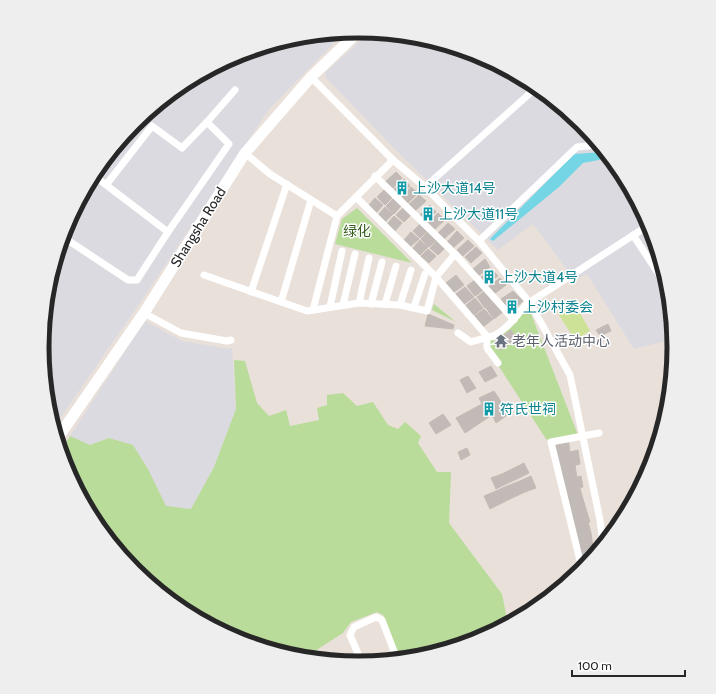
<svg xmlns="http://www.w3.org/2000/svg" width="716" height="694" font-family="Cabin,'Noto Sans SC',sans-serif">
<style>
.industrial{fill:#dbdae1}
.green{fill:#b9dc9a}
.pitch{fill:#cde296}
.water{fill:#74d6e4}
.building{fill:#c1bab6;stroke:#c4bcb4}
.lines{fill:none;stroke-linecap:round;stroke-linejoin:round}
.street{stroke:#fff;stroke-width:7}
.secondary{stroke:#fff;stroke-width:11}
.labels{text-anchor:middle;dominant-baseline:central;stroke-width:3;stroke-linejoin:round;paint-order:stroke}
.culture-label{font-size:14px;fill:#0d838f;stroke:#fff;text-anchor:start}
.street-label{font-size:14px;fill:#272727;stroke:#fff}
.park-label{font-size:14px;fill:#345d1e;stroke:#fff}
.worship-label{font-size:14px;fill:#5b616d;stroke:#fff;text-anchor:start}
.rim{fill:none;stroke:#272727;stroke-width:5}
</style>
<rect width="100%" height="100%" fill="#e9e0da"/>
<g class="industrial">
<polygon points="345,32 269,109 140,303 54,427 48,408 42,347 48,285 66,226 95,171 135,123 183,84 237,55 297,37"/>
<polygon points="370,32 420,37 479,55 534,84 582,124 621,172 650,226 668,286 673,339 634,349 587,274 575,280 533,224 498,250 394,148 326,78 325,73"/>
<polygon points="145,321 182,341 228,349 232,348 236,409 214,467 191,509 166,507 148,469 133,445 109,438 90,445 70,436"/>
</g>
<g class="green">
<polygon points="357,208 412,263 335,244 342,219"/>
<polygon points="434,304 456,322 432,310"/>
<polygon points="528,306 578,435 551,442 546,439 487,348 487,336 495,336"/>
<path d="M234,360L245,361L257,403L269,416L286,410L290,426L319,420L317,408L327,405V395L343,393L357,406L373,402L388,425L398,429L405,422L421,436L418,443L437,472H451L449,523L502,594L508,624C474,641 438,655 400,659L383,615L377,612L351,622L343,633L304,658L296,657L237,639L182,610L134,570L95,522L66,468L61,450L70,436L90,445L109,438L133,445L148,469L166,506L191,509L214,467L236,409Z"/>
</g>
<polygon class="pitch" points="574,302 590,331 575,340 557,312"/>
<polygon class="water" points="604,152 609,158 583,163 559,187 493,241 490,239 574,154"/>
<g class="building">
<polygon points="396,172 402,178 392,189 385,182"/>
<polygon points="404,179 410,186 400,196 393,190"/>
<polygon points="411,187 418,193 407,204 401,198"/>
<polygon points="385,189 393,197 385,205 377,197"/>
<polygon points="419,195 426,201 415,211 408,205"/>
<polygon points="375,198 383,205 376,213 368,206"/>
<polygon points="394,198 402,205 394,214 386,206"/>
<polygon points="430,205 436,212 425,222 419,216"/>
<polygon points="385,207 393,214 385,222 378,215"/>
<polygon points="404,207 412,214 404,222 396,215"/>
<polygon points="438,213 445,220 434,230 427,224"/>
<polygon points="394,216 402,223 395,231 387,224"/>
<polygon points="421,223 429,230 420,238 413,231"/>
<polygon points="448,223 455,229 444,239 438,233"/>
<polygon points="429,231 437,239 429,247 421,239"/>
<polygon points="457,231 464,238 453,248 447,242"/>
<polygon points="411,232 419,239 411,246 404,240"/>
<polygon points="438,239 446,247 438,255 430,248"/>
<polygon points="420,240 428,247 420,255 413,248"/>
<polygon points="468,240 474,246 463,256 457,250"/>
<polygon points="476,247 482,253 471,263 465,257"/>
<polygon points="428,249 436,256 429,263 421,256"/>
<polygon points="485,259 490,267 478,276 473,269"/>
<polygon points="492,269 498,276 486,285 480,278"/>
<polygon points="456,275 464,285 454,292 446,283"/>
<polygon points="500,278 506,285 494,294 488,287"/>
<polygon points="476,279 485,289 475,296 467,286"/>
<polygon points="465,287 474,297 464,304 456,294"/>
<polygon points="486,290 495,300 485,308 477,297"/>
<polygon points="513,291 523,301 511,312 501,299"/>
<polygon points="475,298 483,308 473,316 466,305"/>
<polygon points="495,301 504,311 494,319 486,308"/>
<polygon points="484,309 493,319 483,327 475,316"/>
<polygon points="428,314 454,325 453,329 425,326"/>
<polygon points="608,324 611,331 600,336 596,330"/>
<polygon points="511,330 517,339 500,350 494,342"/>
<polygon points="491,366 497,376 485,382 479,372"/>
<polygon points="468,376 476,388 467,393 460,380"/>
<polygon points="494,391 509,414 496,423 492,415 465,433 456,418 482,404 479,398"/>
<polygon points="443,414 451,425 436,434 429,423"/>
<polygon points="568,438 570,452 554,456 551,442"/>
<polygon points="467,448 470,455 461,460 458,452"/>
<polygon points="578,450 580,464 558,470 554,456"/>
<polygon points="524,463 529,473 519,478 514,468"/>
<polygon points="575,465 577,478 561,482 558,470"/>
<polygon points="514,468 519,478 506,484 502,474"/>
<polygon points="502,474 506,484 496,489 491,478"/>
<polygon points="531,476 536,488 525,492 520,481"/>
<polygon points="581,476 583,487 563,492 561,482"/>
<polygon points="520,481 525,492 512,498 507,486"/>
<polygon points="507,486 512,498 502,503 496,491"/>
<polygon points="580,488 583,499 566,503 563,492"/>
<polygon points="496,491 502,503 490,509 484,496"/>
<polygon points="583,499 590,522 572,526 566,503"/>
<polygon points="588,522 591,533 574,536 572,526"/>
<polygon points="591,533 593,547 578,550 574,536"/>
<polygon points="593,547 595,554 585,566 582,566 578,550"/>
</g>
<g class="lines">
<g class="street">
<polyline points="311,77 393,160 425,187 479,241 530,303 570,375 600,520 603,544"/>
<polyline points="207,122 235,90"/>
<polyline points="245,153 270,174 337,216 393,160"/>
<polyline points="93,175 168,232 229,144 207,122 182,148 152,126 106,185"/>
<polyline points="375,176 455,254 514,320"/>
<polyline points="425,187 537,87"/>
<polyline points="356,197 436,277 487,336 487,348 498,363"/>
<polyline points="633,235 668,288"/>
<polyline points="63,237 128,280 137,280 168,232"/>
<polyline points="479,241 577,147 599,145"/>
<polyline points="204,275 307,311 359,303 400,305 427,311 436,277 455,254"/>
<polyline points="251,292 287,184"/>
<polyline points="281,302 311,200"/>
<polyline points="359,303 369,258"/>
<polyline points="371,304 382,262"/>
<polyline points="385,304 396,266"/>
<polyline points="343,305 355,254"/>
<polyline points="400,305 411,270"/>
<polyline points="330,307 342,251"/>
<polyline points="414,307 425,274"/>
<polyline points="313,310 337,216"/>
<polyline points="144,313 181,333 227,341 231,340"/>
<path d="M458,333L471,342C477,340 491,337 495,335C509,328 517,314 527,304L649,225"/>
<polyline points="582,569 551,442 599,433"/>
<polyline points="362,663 350,635 354,627 376,617 382,620 397,659"/>
</g>
<polyline class="secondary" points="57,439 144,313 245,153 311,77 359,31"/>
</g>
<defs>
<g id="building-bare" transform="scale(1.08)"><path d="M-4-6H4V6H1V3H-1V6H-4ZM-2.5-4.3h1.7v1.8h-1.7ZM.8-4.3h1.7v1.8H.8ZM-2.5-1h1.7V.8h-1.7ZM.8-1h1.7V.8H.8Z" fill="#0f9aa8" stroke="#fff" stroke-width="2.5" paint-order="stroke"/></g>
<g id="temple-bare" transform="scale(1.08)"><path d="M0-6L5-2H3V0L6.5 2.5H4V6H1.5V3h-3V6H-4V2.5H-6.5L-3 0V-2H-5Z" fill="#6b7280" stroke="#fff" stroke-width="2.5" paint-order="stroke"/></g>
</defs>
<g fill-rule="evenodd">
<use href="#building-bare" x="402" y="188"/>
<use href="#building-bare" x="428" y="214"/>
<use href="#building-bare" x="489" y="277"/>
<use href="#building-bare" x="512" y="307"/>
<use href="#temple-bare" x="501" y="341"/>
<use href="#building-bare" x="489" y="409"/>
</g>
<g class="labels">
<g class="culture-label">
<text x="413" y="188">上沙大道14号</text>
<text x="439" y="214">上沙大道11号</text>
<text x="500" y="277">上沙大道4号</text>
<text x="523" y="307">上沙村委会</text>
<text x="500" y="409">符氏世祠</text>
</g>
<g class="street-label">
<text transform="translate(198 227) rotate(-58)">Shangsha Road</text>
</g>
<g class="park-label">
<text x="357" y="231">绿化</text>
</g>
<g class="worship-label">
<text x="512" y="341">老年人活动中心</text>
</g>
</g>
<path d="M0 0H716V694H0ZM49 347a309 309 0 1 1 618 0a309 309 0 1 1-618 0Z" fill="#eee" fill-rule="evenodd"/>
<path class="rim" d="M49 347a309 309 0 1 1 618 0a309 309 0 1 1-618 0Z"/>
<path d="M572 670v6h113v-6" fill="none" stroke="#272727" stroke-width="2"/>
<text x="578" y="670" font-size="12" fill="#272727" stroke="#ffffff" stroke-width="3" paint-order="stroke">100 m</text>
</svg>
